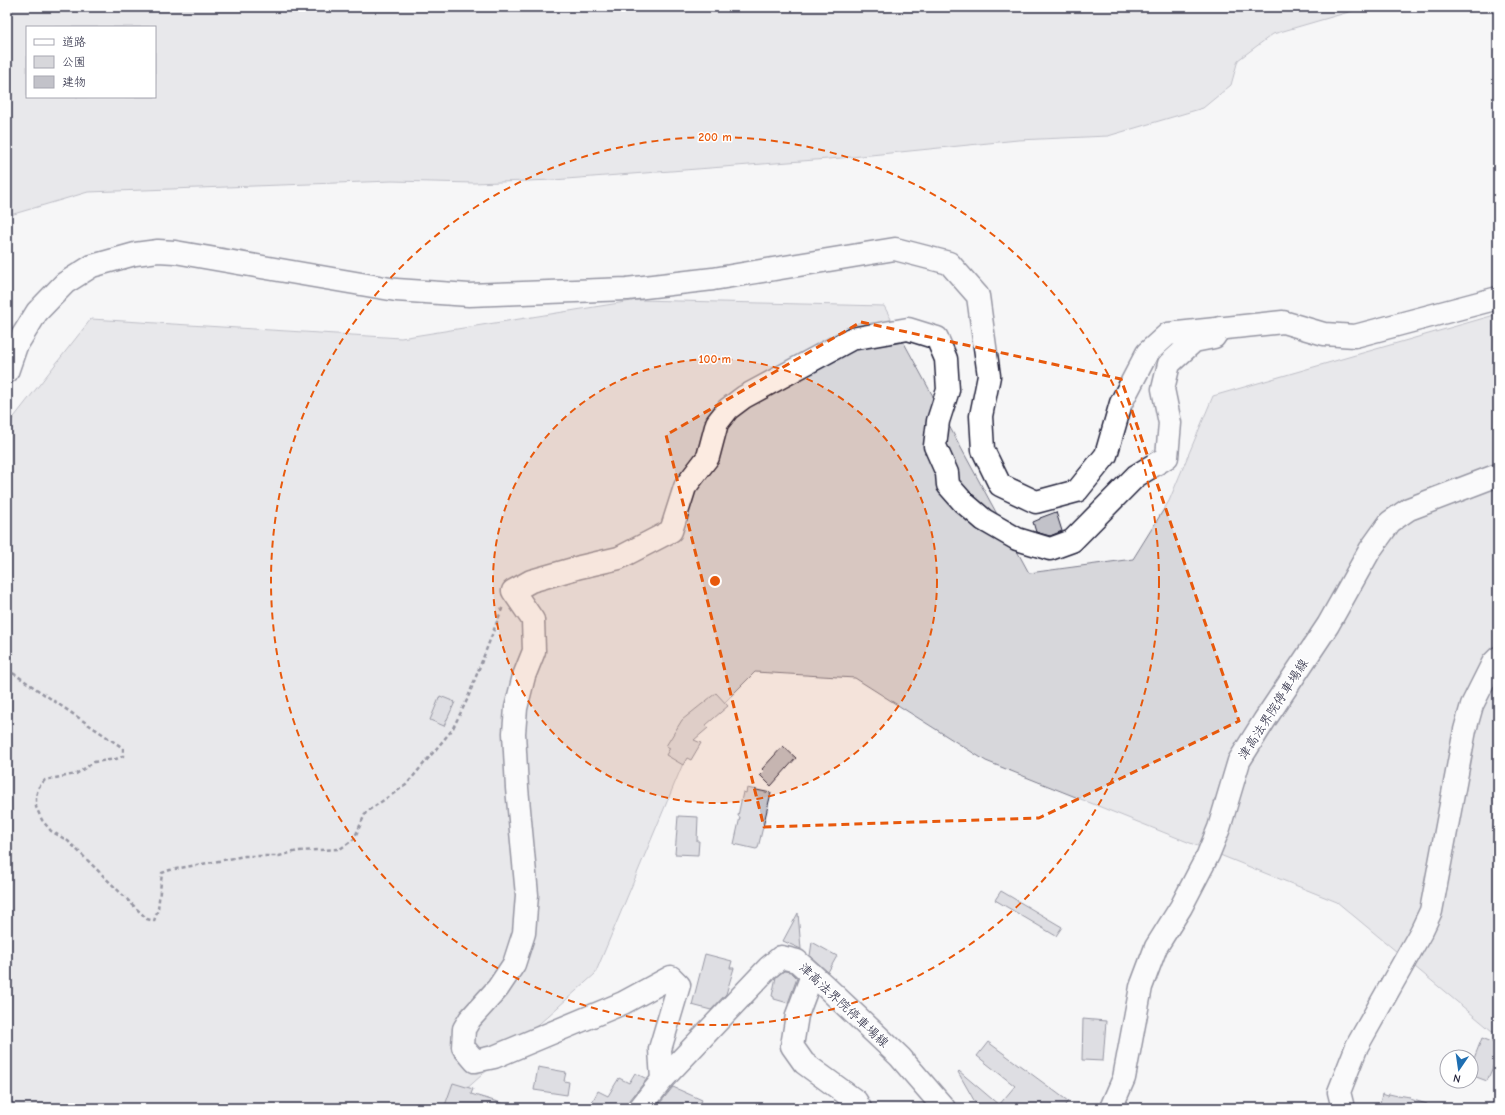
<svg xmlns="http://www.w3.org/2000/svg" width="1505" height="1115" font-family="'Comic Neue','Klee One',sans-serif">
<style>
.green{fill:#d7d7db;stroke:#7c7c8b;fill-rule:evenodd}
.building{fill:#c2c2c9;stroke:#22223b}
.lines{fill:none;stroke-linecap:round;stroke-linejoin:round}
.minor-casing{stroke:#22223b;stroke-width:25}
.major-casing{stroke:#22223b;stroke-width:25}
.path{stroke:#22223b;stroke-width:2.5;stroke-dasharray:4 3;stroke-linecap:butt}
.minor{stroke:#fff;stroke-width:22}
.major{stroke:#fff;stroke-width:22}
.marked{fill:none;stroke:#e8590c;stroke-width:3;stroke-dasharray:8 5;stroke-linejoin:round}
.ring{fill:none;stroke:#e8590c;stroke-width:2;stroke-dasharray:7 5}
.labels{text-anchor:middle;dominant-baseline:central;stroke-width:3;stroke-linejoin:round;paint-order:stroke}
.street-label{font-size:13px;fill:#22223b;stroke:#fff}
.centre{fill:#e8590c;stroke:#fff;stroke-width:2}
.ring-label{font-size:12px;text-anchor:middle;font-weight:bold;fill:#e8590c;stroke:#fff;stroke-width:3;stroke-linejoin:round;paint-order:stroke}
</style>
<rect width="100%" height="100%" fill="#f6f6f7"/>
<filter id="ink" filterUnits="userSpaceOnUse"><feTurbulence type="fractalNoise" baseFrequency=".025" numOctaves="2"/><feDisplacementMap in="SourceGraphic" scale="8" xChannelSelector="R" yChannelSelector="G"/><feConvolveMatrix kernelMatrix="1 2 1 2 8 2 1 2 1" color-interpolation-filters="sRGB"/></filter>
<g filter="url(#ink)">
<g class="green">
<path d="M7,7H1366L1273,34L1238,60L1231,85L1203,108L1108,136L1018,140L841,158L553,180L474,183L392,181L88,192L7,216ZM27,27H155V97H27Z"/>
<polygon points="638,300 884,306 1029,573 1133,559 1169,501 1213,396 1498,314 1498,1036 1337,902 986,761 855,678 755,672 697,730 595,974 445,1108 7,1108 7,426 91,319 401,338"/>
</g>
<g class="building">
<polygon points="1056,512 1062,531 1050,536 1036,532 1033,522 1040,519 1040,518"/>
<polygon points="716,693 728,706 706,725 708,728 694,740 701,743 691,760 687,758 683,765 666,755 670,748 666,746 682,720"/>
<polygon points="440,696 455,702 444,726 430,720"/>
<polygon points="783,746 796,758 771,786 760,775 764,771 762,769"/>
<polygon points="747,788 771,793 758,848 756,849 734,844 740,817 738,816 743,792 746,793"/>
<polygon points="678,816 698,817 697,841 699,841 698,855 675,854"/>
<polygon points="1001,891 1062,927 1056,936 995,900"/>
<polygon points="798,913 801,949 783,941"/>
<polygon points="812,942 837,956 828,972 810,956"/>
<polygon points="705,954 732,961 730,968 734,968 726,994 711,1010 692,1005"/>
<polygon points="784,971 791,972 797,978 788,1003 774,999 774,997 772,996 776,977"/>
<polygon points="1083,1019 1106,1021 1103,1061 1082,1060"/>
<polygon points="1482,1038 1497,1044 1494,1053 1498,1055 1487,1081 1471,1075 1471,1066"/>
<polygon points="988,1042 1068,1101 1063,1108 983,1108 975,1102 958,1072 959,1071 999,1105 1015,1086 977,1056"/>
<polygon points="538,1067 566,1072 564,1081 569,1082 567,1095 534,1090"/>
<polygon points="635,1073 647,1079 630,1100 628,1108 589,1108 598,1091 608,1096 619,1078 629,1083"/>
<polygon points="453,1083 473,1089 471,1094 508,1105 507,1108 444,1108"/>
<polygon points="673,1087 702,1100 698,1108 656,1108"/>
<polygon points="1382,1094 1388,1096 1389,1094 1398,1096 1398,1095 1410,1097 1410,1099 1427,1104 1427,1108 1379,1108"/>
</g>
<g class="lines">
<g class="minor-casing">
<g id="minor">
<polyline points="7,372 16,346 37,312 65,283 92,266 135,254 158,251 175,252 396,290 469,295 627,289 713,279 895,249 949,263 978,296 989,376 981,416 983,450 1000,485 1036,502 1077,491 1106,455 1121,403 1147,353 1168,334 1283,322 1324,334 1355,336 1498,298"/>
<polyline points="812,975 797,1015 792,1046 804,1063 856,1101 860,1108"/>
<polyline points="662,1080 660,1049 679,985 671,977 623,1003 494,1057 475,1061 463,1047 464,1029 470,1019 498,988 514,964 524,933 527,895 517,788 514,733 516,708 524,676 534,651 533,620 513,591 531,581 580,567 619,558 671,531 685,487 708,457 717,423 728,409 744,397 851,339 908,329 937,338 946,359 948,390 938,421 935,446 947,473 948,485 963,502 984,520 1017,539 1050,549 1072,541 1136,476 1167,457 1170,423 1163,389 1169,364 1194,341 1214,337 1220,328"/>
<polyline points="1343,1108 1339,1092 1357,1046 1421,932 1431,911 1465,730 1472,705 1493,663 1498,658"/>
</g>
</g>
<g class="major-casing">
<g id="major">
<polyline points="640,1108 662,1080 768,968 781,957 797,961 825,986 900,1057 944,1108"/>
<polyline points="1111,1108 1124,1078 1141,987 1156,947 1181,907 1208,855 1219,828 1239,761 1264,721 1328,625 1370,550 1390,522 1409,509 1498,475"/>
</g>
</g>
<polyline class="path" points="7,669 123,748 123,756 116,759 94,762 76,774 45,780 38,788 36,797 36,807 42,820 51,831 68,841 147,919 154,921 158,909 162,873 170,870 245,856 279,856 298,851 340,849 354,839 366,812 406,785 452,730 467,700 503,606"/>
<use href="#minor" class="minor"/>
<use href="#major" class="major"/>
</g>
</g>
<path d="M0 0H1505V1115H0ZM861,322L1121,379L1239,721L1039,818L764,827L666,435Z" fill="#f6f6f7" fill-opacity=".55" fill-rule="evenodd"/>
<path class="marked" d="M861,322L1121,379L1239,721L1039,818L764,827L666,435Z"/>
<circle cx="715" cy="581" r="222" fill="#e8590c" fill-opacity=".12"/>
<g class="ring">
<circle cx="715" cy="581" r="222"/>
<circle cx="715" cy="581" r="444"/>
</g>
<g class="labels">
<g class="street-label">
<text transform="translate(1273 709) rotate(-57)">津高法界院停車場線</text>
<text transform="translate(844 1005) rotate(43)">津高法界院停車場線</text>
</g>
</g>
<circle cx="715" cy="581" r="6" class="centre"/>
<g class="ring-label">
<text x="715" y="141">200 m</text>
<text x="715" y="363">100 m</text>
</g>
<rect width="1505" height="1115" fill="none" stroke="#fff" stroke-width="24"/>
<rect x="12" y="12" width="1481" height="1091" fill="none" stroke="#22223b" stroke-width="1.5" filter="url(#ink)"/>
<rect x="26" y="26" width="130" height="72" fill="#ffffff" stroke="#a7a7b1"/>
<rect x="34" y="39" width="20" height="6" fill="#ffffff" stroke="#a7a7b1"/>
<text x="62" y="46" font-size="12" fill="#22223b">道路</text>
<rect x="34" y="56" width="20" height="12" fill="#d7d7db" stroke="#a7a7b1"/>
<text x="62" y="66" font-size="12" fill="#22223b">公園</text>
<rect x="34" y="76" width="20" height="12" fill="#c2c2c9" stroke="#a7a7b1"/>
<text x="62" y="86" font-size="12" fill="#22223b">建物</text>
<g transform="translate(1459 1069) rotate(193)"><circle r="19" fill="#ffffff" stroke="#a7a7b1"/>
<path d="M0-3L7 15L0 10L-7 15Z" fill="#1f6fb2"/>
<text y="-6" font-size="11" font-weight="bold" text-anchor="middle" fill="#22223b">N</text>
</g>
</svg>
